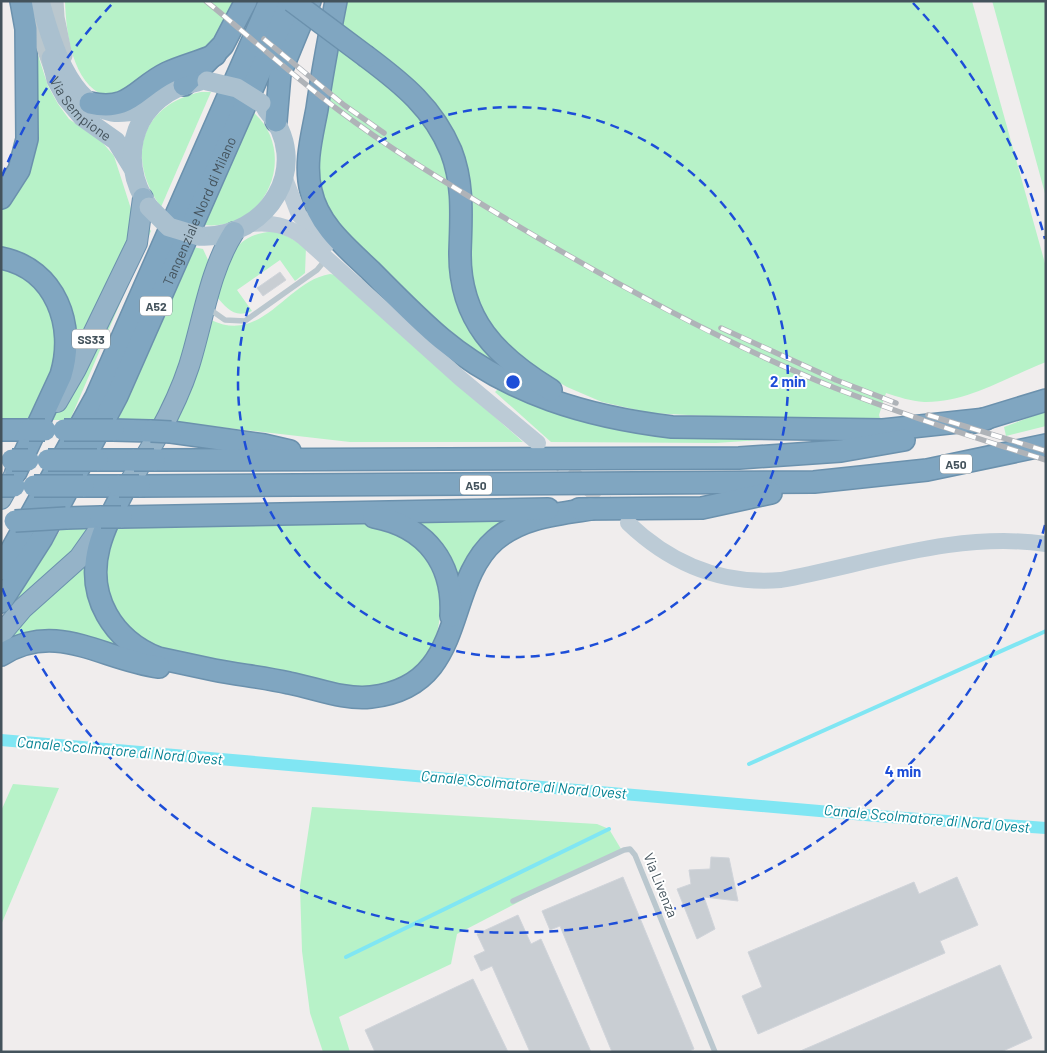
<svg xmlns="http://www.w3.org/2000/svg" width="1047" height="1053" font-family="Barlow,sans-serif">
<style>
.green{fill:#b7f2c8}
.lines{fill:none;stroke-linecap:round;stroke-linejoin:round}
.stream{stroke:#80e6f3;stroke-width:4}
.canal{stroke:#80e6f3;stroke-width:12}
.building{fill:#c9ced3;stroke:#d0d4da}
.secondary-tunnel{stroke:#ceced0;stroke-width:16;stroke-dasharray:16 8;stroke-linecap:butt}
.trunk-casing{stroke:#6b91ad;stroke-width:22}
.motorway-casing{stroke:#6b91ad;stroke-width:24}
.service{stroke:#bac7ce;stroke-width:5.5}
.tertiary{stroke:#bac7ce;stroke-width:15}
.secondary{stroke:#bccbd6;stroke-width:16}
.primary{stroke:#aac0cf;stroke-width:19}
.trunk{stroke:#95b3c8;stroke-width:20}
.motorway{stroke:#80a6c1;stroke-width:21}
.rail-casing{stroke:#afb3b8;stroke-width:5.5}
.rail{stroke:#fff;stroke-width:4;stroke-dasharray:11;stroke-linecap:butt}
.motorway-bridge-casing{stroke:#6b91ad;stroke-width:24;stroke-linecap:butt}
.primary-bridge{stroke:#aac0cf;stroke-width:19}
.motorway-bridge{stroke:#80a6c1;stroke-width:21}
.ring{fill:none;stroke:#1d4ed8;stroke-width:2.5;stroke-dasharray:9 6}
.labels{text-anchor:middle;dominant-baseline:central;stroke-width:4;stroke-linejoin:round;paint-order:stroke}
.shield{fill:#fff;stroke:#7c878d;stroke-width:1}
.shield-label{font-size:12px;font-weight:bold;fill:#44535c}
.street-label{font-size:14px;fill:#44535c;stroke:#fff}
.water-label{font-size:15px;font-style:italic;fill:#038293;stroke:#fff}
.centre{fill:#1d4ed8;stroke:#fff;stroke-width:2.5}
.ring-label{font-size:15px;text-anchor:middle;font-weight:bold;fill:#1d4ed8;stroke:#fff;stroke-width:4;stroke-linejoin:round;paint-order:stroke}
</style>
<rect width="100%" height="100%" fill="#f0eded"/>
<g class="green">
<path d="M65,1H236L221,28L211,42L200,50L131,89L105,96C72,83 66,33 65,1Z"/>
<path d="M341,1H972L1046,267V362C1007,377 967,403 924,402C911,401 898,397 886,393L879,415L882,425L650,413L602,402L567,387L524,362L497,334L481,309L471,280L472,213L467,178L441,113L426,93L396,65L373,48L440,144L453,188V265L507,369L487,360L439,324L334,223L316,180Z"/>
<polygon points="992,1 1046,1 1046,197 993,4"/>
<polygon points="36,55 38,55 48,86 58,104 69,119 102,142 114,156 132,212 128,241 75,346 72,324 1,252 1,206 37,121"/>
<path d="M201,92H211L161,207C126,159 139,105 201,92Z"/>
<path d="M252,111C300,152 267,232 204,225Z"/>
<polygon points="146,224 151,231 70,420 50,420"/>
<path d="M278,231L306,247L305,273L295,281L280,260L237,290L252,311C234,319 227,308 216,296C230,258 232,233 278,231Z"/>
<polygon points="193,247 203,249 209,262 179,366 156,421 118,420"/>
<polygon points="1,267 24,277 38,289 56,320 58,353 36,420 1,420"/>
<path d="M330,274L336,275L523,442H350L177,422L189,396L211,320C263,345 286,281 330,274Z"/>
<polygon points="500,387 558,413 592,424 637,430 807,437 716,443 551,442 495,392"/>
<polygon points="1046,411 1046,426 1006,436 1004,427"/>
<path d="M400,518H512C478,539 469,554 455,591Z"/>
<path d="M336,521C363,523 393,527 414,546C450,578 449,644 410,673C392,685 373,687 352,689L158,649L133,635L110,604L104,574L113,529Z"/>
<polygon points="61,529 94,529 80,550 11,608"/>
<polygon points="86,564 132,653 8,641 35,610"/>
<polygon points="13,784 59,788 1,925 1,811"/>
<polygon points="312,807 597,824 609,829 621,849 457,934 451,964 339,1017 350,1052 323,1052 310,1013 302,951 300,886"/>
</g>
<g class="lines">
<g class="stream">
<polyline points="749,764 1046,631"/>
<polyline points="346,957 609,829"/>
</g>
<polyline class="canal" points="1,740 877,816 1046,828"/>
</g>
<g class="building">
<polygon points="280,272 286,280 263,296 257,288"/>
<polygon points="711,857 729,858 738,901 704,897 715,929 697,939 677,889 691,884 689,870 710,869"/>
<polygon points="623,877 694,1049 687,1052 612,1052 560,926 550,930 542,911"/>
<polygon points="957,877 978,925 940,941 945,953 758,1034 742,996 762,987 748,952 914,882 919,894"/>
<polygon points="518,915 531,944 541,939 591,1052 530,1052 492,966 481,971 474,956 485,951 477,934"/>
<polygon points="1000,965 1032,1038 1001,1052 798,1052"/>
<polygon points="473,979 508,1052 375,1052 365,1030"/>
</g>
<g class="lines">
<polyline class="secondary-tunnel" points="551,455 617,513"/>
<g class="trunk-casing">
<g id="trunk">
<polyline points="57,402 76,369 137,243 143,198"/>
<path d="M120,497C146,457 174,412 189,366C203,322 209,271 234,232"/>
<polyline points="1,499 16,472"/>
<polyline points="1,634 23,608 79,558 103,524"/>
</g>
</g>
<g class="motorway-casing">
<g id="motorway">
<path d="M336,1C329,37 322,73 317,109C312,136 304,164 311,191C318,225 347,248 371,271C394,294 417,318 442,339C508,394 588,417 672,427L883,430L986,419"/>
<path d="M367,57C403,84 433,108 451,151C464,184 461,218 460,252C459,320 497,357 551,390"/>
<polyline points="184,85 223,45 246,1"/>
<path d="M90,103C130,112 136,88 167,73C182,66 199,62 215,55"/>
<polyline points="276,121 280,74 310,1"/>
<polyline points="1,198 19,170 27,139 26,29 21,1"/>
<path d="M1,258C56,269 76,326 61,375L16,472"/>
<polyline points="974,422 1046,400"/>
<polyline points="1,430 29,430"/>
<polyline points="113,430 151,431"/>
<polyline points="171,432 264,445 290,451"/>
<polyline points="97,460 134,460"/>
<polyline points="154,460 739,458 841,451 904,440"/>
<polyline points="83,486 119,486"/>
<polyline points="139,486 814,482 927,470 1046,445"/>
<path d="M122,494C113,511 104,528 99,547C86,597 113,640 158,658C177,662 195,666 214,670C239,675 264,677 289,683C316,688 343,700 371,697C469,686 442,586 495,540C522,517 558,514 591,509"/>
<polyline points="579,509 702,508 771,493"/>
<polyline points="121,517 548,509"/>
<path d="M374,517C427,527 454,564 451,616"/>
<polyline points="66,518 101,517"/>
<polyline points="1,569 96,397 270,1"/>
<path id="s2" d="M1,602L42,538L117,396L291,1"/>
<path d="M1,655C57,620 103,660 159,667"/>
</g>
</g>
<g class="service">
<polyline points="208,308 225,320 245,321 317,270 326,259"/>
<polyline points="513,901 624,850 630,849 635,855 715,1052"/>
</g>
<g class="tertiary">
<polyline points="56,1 57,17 65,56"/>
<polyline points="30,7 52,71"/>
</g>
<g class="secondary">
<polyline points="284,176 299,215 327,244"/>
<path d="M251,224C271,222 287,225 303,237L460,378L538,443"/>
<path d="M628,523C671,564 721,585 781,580C868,564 956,531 1046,544"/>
</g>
<g class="primary">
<path d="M40,1C50,37 68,105 112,112C125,114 138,110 150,108"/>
<path id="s1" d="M51,58L56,80L66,98L82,117L116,141L132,167"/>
<path d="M149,207C114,157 136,93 198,82"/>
<path d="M199,236C268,240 315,164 266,109"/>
</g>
<use href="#trunk" class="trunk"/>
<use href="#motorway" class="motorway"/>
<g class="rail-casing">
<g id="rail">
<path d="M206,1C250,37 292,75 337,109C391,150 450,185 508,220C613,283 721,342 835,388C904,415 975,438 1046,460"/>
<polyline points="264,39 344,105 384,133"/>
<polyline points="721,328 836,380 896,403"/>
<polyline points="928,415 1046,451"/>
</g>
</g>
<use href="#rail" class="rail"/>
<g class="motorway-bridge-casing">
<g id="motorway-bridge">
<polyline points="292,1 367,57"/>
<polyline points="29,430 45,430"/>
<polyline points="64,430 113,430"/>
<polyline points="151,431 171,432"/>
<polyline points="12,460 28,460"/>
<polyline points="48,460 97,460"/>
<polyline points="134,460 154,460"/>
<polyline points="1,486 14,486"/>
<polyline points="34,486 83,486"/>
<polyline points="119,486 139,486"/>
<polyline points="101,517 121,517"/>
<polyline points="15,521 66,518"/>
</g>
</g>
<g class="primary-bridge">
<polyline points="207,81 237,88 261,103"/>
<polyline points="149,207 169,227 199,236"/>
</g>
<use href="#motorway-bridge" class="motorway-bridge"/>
</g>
<g class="ring">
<circle cx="513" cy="382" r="275"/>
<path d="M1045 525A551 551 0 0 1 2 588M2 176A551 551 0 0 1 113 3M913 3A551 551 0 0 1 1045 239"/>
</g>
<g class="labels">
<g class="shield">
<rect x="140" y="296.5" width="32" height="19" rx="4"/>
<rect x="72" y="329.5" width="38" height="19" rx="4"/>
<rect x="940" y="454.5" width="32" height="19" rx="4"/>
<rect x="460" y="475.5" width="32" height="19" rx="4"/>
</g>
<g class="shield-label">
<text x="156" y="306">A52</text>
<text x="91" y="339">SS33</text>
<text x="956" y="464">A50</text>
<text x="476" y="485">A50</text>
</g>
<g class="street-label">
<text stroke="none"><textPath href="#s1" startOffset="61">Via Sempione</textPath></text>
<text stroke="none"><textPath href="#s2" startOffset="439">Tangenziale Nord di Milano</textPath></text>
<text transform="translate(661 885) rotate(68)">Via Livenza</text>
</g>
<g class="water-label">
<text transform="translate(120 750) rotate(5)">Canale Scolmatore di Nord Ovest</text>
<text transform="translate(524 784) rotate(5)">Canale Scolmatore di Nord Ovest</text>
<text transform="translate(927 818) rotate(5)">Canale Scolmatore di Nord Ovest</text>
</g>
</g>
<circle cx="513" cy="382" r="8" class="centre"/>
<g class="ring-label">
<text x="788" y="387">2 min</text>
<text x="903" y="777">4 min</text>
</g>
<rect width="1047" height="1053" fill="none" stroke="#44535c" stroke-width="5"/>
</svg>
